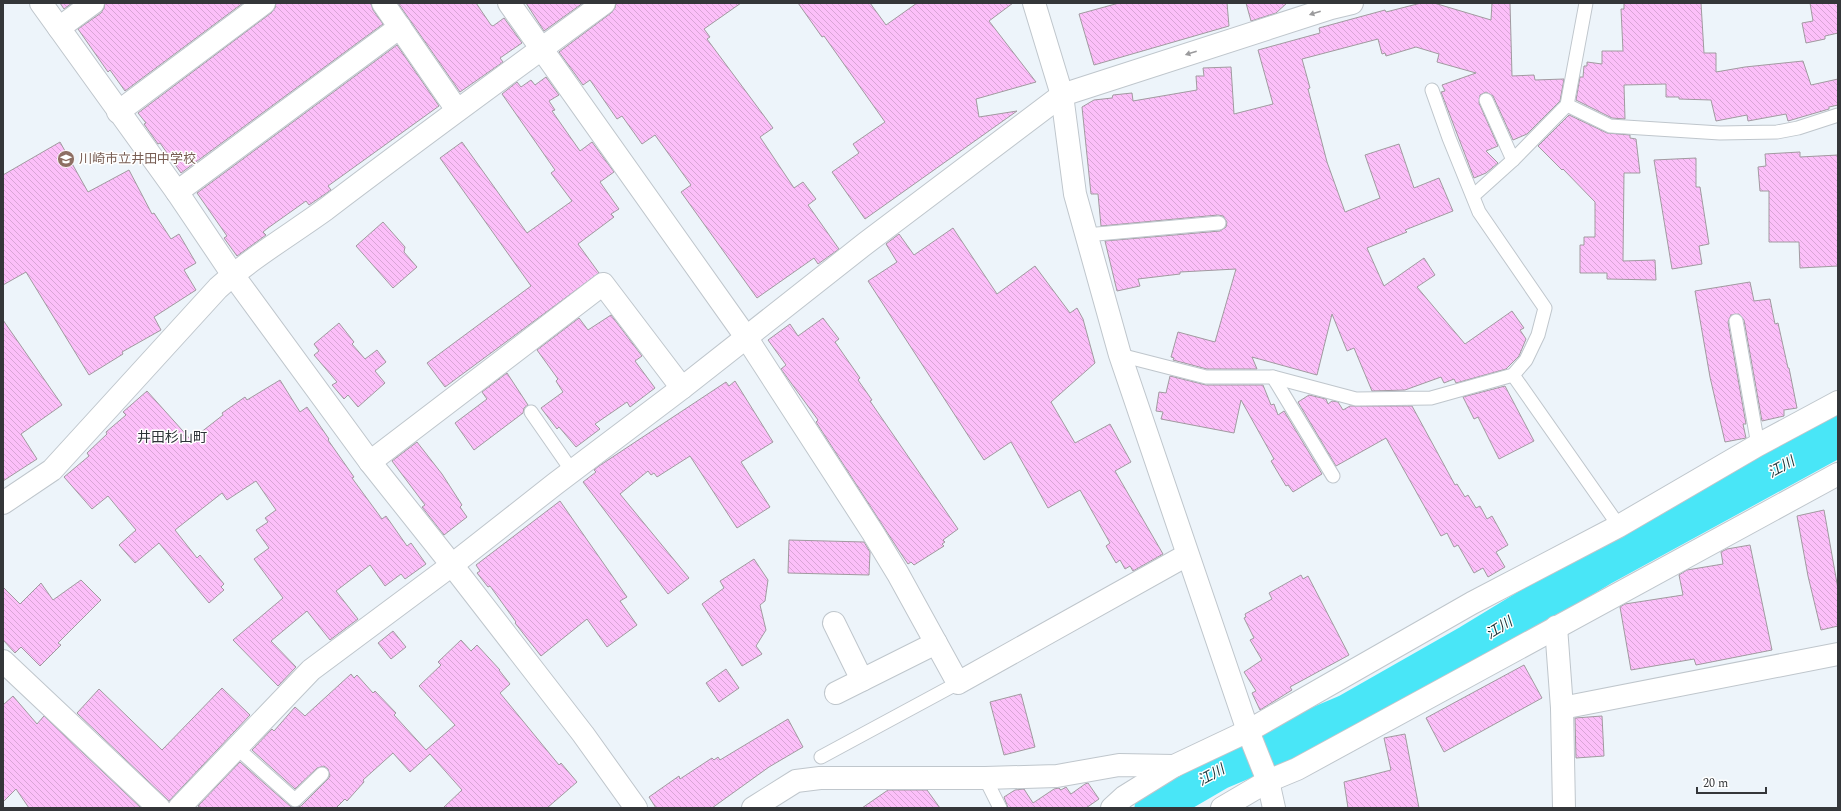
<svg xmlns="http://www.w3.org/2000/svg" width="1841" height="811" font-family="Spectral,'Noto Sans JP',serif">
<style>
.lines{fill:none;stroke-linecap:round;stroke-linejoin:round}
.river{stroke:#49e6f7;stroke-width:41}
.building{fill:url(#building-back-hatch);stroke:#a19aa0}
.service-casing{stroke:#bfc6cc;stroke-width:15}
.minor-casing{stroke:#bfc6cc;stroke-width:24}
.service{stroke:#fff;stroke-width:13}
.minor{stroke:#fff;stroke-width:22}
.oneway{fill:#9a9a9c}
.labels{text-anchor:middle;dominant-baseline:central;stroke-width:3;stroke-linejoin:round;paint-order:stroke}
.education-label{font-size:13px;fill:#785e54;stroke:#fff;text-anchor:start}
.neighbourhood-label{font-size:14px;fill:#2d3237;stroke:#fff}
.water-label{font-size:14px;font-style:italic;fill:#1a3336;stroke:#fff}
</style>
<defs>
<pattern id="building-back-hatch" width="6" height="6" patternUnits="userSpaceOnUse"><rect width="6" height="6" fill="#fcbff9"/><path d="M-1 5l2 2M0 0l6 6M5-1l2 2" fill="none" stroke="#d9a5d6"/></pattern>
</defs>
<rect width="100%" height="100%" fill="#edf4fa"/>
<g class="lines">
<polyline class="river" points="1155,808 1164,801 1219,769 1347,715 1470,645 1602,565 1838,436"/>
</g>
<g class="building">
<polygon points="60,3 72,3 64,9"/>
<polygon points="105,3 243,3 125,91 110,70 108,72 78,29 101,13 104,8"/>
<polygon points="276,3 371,3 373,10 383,24 181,173 160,143 158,144 144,124 146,123 138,113 271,13 275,8"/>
<polygon points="398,3 476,3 491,25 493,26 504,18 522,43 500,58 503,62 460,92"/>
<polygon points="526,3 583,3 544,31"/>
<polygon points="616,3 741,3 704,29 710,37 707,39 773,128 760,137 794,188 803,182 816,199 808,205 839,249 818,264 814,258 757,298 681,192 691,185 655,135 642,144 622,116 617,119 590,80 583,85 559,52 611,13 615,8"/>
<polygon points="798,3 870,3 886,25 917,3 1013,3 989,21 1036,82 976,99 979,117 1017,111 865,219 832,172 859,153 853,144 885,122 824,36 822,37"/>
<polygon points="1119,3 1227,3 1229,26 1094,65 1079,14"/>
<polygon points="1246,3 1287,3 1276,13 1251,21"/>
<polygon points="1421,3 1434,3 1491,20 1492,3 1510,3 1512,76 1534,75 1535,80 1564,79 1560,101 1527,134 1513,140 1493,96 1486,92 1480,95 1479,103 1498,146 1486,151 1498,163 1486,173 1474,178 1441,92 1445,91 1442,85 1476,73 1437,62 1439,54 1416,47 1386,56 1385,53 1382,54 1378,39 1302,59 1310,88 1308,89 1327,162 1345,212 1380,198 1365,155 1399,144 1414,188 1439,178 1453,211 1405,230 1407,232 1367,248 1384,286 1424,258 1435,275 1417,287 1465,344 1512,311 1524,328 1520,330 1526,339 1519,356 1506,369 1456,383 1454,379 1444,383 1441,377 1405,390 1372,391 1354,348 1347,351 1332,314 1317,375 1252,357 1257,369 1207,369 1173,360 1174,358 1171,357 1178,332 1215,342 1236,269 1180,272 1180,274 1138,279 1140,286 1117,291 1105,241 1220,231 1226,227 1227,222 1223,216 1218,215 1101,226 1098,194 1091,194 1082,107 1094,100 1112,98 1113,95 1132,93 1133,101 1197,90 1196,76 1204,76 1203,68 1231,67 1234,114 1273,104 1258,50 1320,33 1319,28 1385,10 1386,12"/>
<polygon points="1624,3 1701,3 1704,53 1716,53 1716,72 1745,67 1803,61 1811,85 1838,79 1838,105 1829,107 1829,109 1788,121 1786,114 1748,121 1747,115 1716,121 1711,100 1679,99 1679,97 1666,97 1666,84 1624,85 1625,119 1612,118 1576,100 1580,77 1583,77 1584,66 1587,66 1587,62 1602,64 1602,51 1623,51 1621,9 1624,9"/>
<polygon points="1810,3 1838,3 1838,33 1825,36 1825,39 1806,43 1802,23 1813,21"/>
<polygon points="397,45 439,106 328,186 331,190 309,205 306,201 268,228 263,232 266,235 237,256 224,238 227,236 197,193"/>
<polygon points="546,77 559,95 549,101 555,110 552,111 580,151 592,142 614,172 600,182 619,209 611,214 614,217 578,244 599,273 445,387 427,363 531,286 440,158 462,142 527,233 572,201 551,173 555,170 502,94 517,82 521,87 531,80 535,85"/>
<polygon points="1569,115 1607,133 1630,135 1630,138 1636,139 1640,173 1624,173 1623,261 1655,260 1656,280 1607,279 1607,273 1580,273 1580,245 1584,245 1584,237 1595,237 1595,202 1563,169 1562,170 1538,146"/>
<polygon points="60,142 88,192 129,170 152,214 154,213 171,239 179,234 196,263 184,270 196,290 154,317 161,330 122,352 123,354 89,375 26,272 3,285 3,175"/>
<polygon points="1800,152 1800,157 1838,155 1838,266 1800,268 1799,242 1769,242 1769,191 1760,191 1758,167 1766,166 1765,154"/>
<polygon points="1696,158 1696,187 1700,187 1709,244 1699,246 1702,264 1672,269 1654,160"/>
<polygon points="383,222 405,247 404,252 417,267 393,288 356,246"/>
<polygon points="953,228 997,294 1035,266 1070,313 1077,308 1083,319 1095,363 1051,402 1075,443 1110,424 1131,462 1115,471 1163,554 1133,571 1130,566 1125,569 1120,560 1116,563 1106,546 1110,543 1080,490 1048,508 1011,442 984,460 868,281 897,262 886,244 899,234 914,255"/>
<polygon points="1750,282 1754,301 1770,299 1775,324 1778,323 1788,368 1789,368 1797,408 1784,410 1784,416 1762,421 1744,320 1739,314 1731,315 1728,322 1746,424 1743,424 1746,438 1725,442 1710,377 1695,291"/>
<polygon points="611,315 642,356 635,361 655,388 630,407 627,402 595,424 600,429 576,447 559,427 557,429 541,408 563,392 556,381 558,379 537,350 579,318 588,330"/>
<polygon points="823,318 839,339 835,342 860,378 858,380 872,400 870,401 958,529 943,540 945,542 942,544 944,546 914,565 911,562 908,564 894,543 816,422 818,420 781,369 786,365 768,340 790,324 798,336"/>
<polygon points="3,320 62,405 21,434 37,459 3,481"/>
<polygon points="339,323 354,342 352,344 365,359 377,350 386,362 375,371 385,383 358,407 348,395 344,399 332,385 337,382 314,355 319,351 314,344"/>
<polygon points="507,373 528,405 524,408 523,413 474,450 455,423 487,399 482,392"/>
<polygon points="1170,376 1206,385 1263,385 1271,405 1274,404 1278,415 1284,411 1322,474 1293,492 1288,485 1286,486 1271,461 1274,459 1241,400 1234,433 1161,419 1163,412 1156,411 1159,392 1166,393"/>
<polygon points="280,380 300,412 307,407 329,439 328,440 354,477 352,478 382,519 386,516 407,546 411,543 426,564 405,579 401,574 385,586 370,565 336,591 358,619 330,640 307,611 271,641 296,667 278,686 233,640 283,598 254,559 269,548 256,530 268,522 265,518 276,510 256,481 227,500 222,493 175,530 197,558 200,555 224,584 221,587 224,590 209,603 159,543 135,563 119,545 136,530 108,496 92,509 64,477 89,456 87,453 107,434 106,432 126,415 123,412 147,391 191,440 223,415 222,413 245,397 247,400"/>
<polygon points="735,381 773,442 741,462 770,507 737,528 690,456 657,477 654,473 651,475 648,471 620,494 689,578 668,594 583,482 596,472 594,470 599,466 726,382 729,386"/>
<polygon points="1505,386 1534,441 1499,459 1478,417 1474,419 1463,397"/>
<polygon points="1309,395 1326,399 1328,404 1332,401 1338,402 1343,410 1350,406 1412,406 1455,485 1457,484 1465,497 1468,495 1476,508 1480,506 1487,519 1492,516 1508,545 1496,552 1505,567 1488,577 1483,568 1474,573 1458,545 1454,547 1447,533 1441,536 1386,438 1336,466 1298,402"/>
<polygon points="417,442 442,474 462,505 460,507 467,517 444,535 422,507 425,505 392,461"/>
<polygon points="560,501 627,597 620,601 637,625 607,647 587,619 541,656 515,623 516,622 490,586 488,587 477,573 480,571 476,565"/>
<polygon points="1824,510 1838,589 1838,626 1821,630 1808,576 1797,516"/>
<polygon points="789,540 864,542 870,552 869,575 788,573"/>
<polygon points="1750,545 1772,650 1696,665 1694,659 1631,670 1620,607 1625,604 1683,595 1679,575 1687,570 1723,564 1721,552 1727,549"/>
<polygon points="754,559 768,580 765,601 760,605 766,630 756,646 762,654 742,666 702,604 724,588 720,581"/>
<polygon points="1301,575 1303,579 1308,576 1349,655 1290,687 1292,690 1260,710 1252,693 1256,691 1244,672 1262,660 1250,640 1254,638 1244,618 1246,617 1245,614 1272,599 1269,593"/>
<polygon points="81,580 101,600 58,643 61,645 40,666 21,647 15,653 3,640 3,587 20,604 41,583 53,600"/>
<polygon points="393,631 406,647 391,659 378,643"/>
<polygon points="461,640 471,651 477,645 500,670 499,670 510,684 500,693 559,765 561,763 577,782 547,808 443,808 462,790 430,754 410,772 393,753 363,780 364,782 347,801 345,799 336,808 201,808 198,806 240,762 290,806 294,808 301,806 328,779 330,776 328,769 324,766 317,768 295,789 252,750 272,729 274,731 295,707 305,716 351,674 354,678 357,675 373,693 375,691 396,713 394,715 426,750 455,725 419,686 441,665 438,662"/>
<polygon points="1524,665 1542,698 1444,752 1426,718"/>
<polygon points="726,669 739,688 719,702 706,683"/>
<polygon points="222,688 250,715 169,801 77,713 99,689 162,750"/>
<polygon points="1021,694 1035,747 1004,755 990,702"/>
<polygon points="13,696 37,724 44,716 141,808 29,808 16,789 3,802 3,705"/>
<polygon points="1602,716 1604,756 1576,758 1575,718"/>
<polygon points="788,719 803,747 769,767 712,808 656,808 649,797 679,776 680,779 712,758 714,760 718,757 720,760"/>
<polygon points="1405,734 1419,808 1348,808 1344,782 1391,770 1384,738"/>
<polygon points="1088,783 1099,799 1086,808 1008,808 1004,797 1015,790 1024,789 1033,803 1054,789 1059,788 1061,790 1066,787 1071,794 1085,784"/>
<polygon points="888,790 927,790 940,808 862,808"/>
</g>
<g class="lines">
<g class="service-casing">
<g id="service">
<polyline points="1486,100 1513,160"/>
<polyline points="1567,105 1610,126 1720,133 1777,132 1798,128 1838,115"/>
<polyline points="1473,196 1513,160 1567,105 1586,3"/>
<polyline points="1086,235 1219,223"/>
<polyline points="1736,321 1758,445"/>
<polyline points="1120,355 1206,377 1273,377 1356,399 1431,398 1513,375 1526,360 1538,335 1545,308 1479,212 1449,138 1432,90"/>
<polyline points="1513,375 1619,526"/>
<polyline points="1273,377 1333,476"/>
<polyline points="531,412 572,471"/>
<polyline points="237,748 295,800 322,774"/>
<polyline points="821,757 958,683"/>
<polyline points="985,778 1000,808"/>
</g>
</g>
<g class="minor-casing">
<g id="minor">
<polyline points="41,3 177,192 233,275 370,462 452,565 583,734 636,808"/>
<polyline points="383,3 457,110"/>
<polyline points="509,3 746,337 873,533 898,574 958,683 1187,555"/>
<polyline points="1034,3 1062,95 1075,194 1120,355 1248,731 1268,781 1274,808"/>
<polyline points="59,28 93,3"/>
<polyline points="118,112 264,3"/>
<polyline points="177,192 400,27"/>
<polyline points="370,462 603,284 682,388"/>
<path d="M3,503L52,470L218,288C251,258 290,235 326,209C418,139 511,71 604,3"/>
<polyline points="834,623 862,680"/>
<polyline points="1556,627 1562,708 1564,808"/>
<polyline points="3,661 159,808"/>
<polyline points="836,693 936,643"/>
<polyline points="1562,708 1838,654"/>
<polyline points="179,808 311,670 452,565 555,484 682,388 866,243 1062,95 1331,8 1352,3"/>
<polyline points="753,808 796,781 820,778 985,778 1057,776 1119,765 1174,766"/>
<polyline points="1112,808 1124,797 1174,766 1248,731 1472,603 1619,526 1758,445 1838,402"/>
<polyline points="1222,808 1268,781 1297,769 1838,474"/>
</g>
</g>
<use href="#service" class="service"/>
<use href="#minor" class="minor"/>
</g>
<defs><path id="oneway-solid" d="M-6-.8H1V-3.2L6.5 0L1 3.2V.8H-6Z"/></defs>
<g class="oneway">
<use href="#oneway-solid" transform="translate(1315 13) rotate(162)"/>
<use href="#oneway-solid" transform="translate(1191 53) rotate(162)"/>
</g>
<defs>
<g id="school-disc" transform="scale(0.9)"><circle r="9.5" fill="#8d6e63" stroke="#fff"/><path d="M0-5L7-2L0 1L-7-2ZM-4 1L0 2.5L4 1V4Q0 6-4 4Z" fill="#fff"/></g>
</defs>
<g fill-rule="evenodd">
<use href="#school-disc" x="66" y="159"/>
</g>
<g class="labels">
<g class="education-label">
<text x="79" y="159">川崎市立井田中学校</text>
</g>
<g class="neighbourhood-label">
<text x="172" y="437">井田杉山町</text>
</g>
<g class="water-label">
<text transform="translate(1781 467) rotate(-29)">江川</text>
<text transform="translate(1499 628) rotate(-32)">江川</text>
<text transform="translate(1211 775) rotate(-29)">江川</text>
</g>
</g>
<rect width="1841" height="811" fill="none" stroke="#343639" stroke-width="8"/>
<path d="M1697 787v6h69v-6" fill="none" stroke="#343639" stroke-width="2"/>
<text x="1703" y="787" font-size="12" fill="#343639" stroke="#ffffff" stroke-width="3" paint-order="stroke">20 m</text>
</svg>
